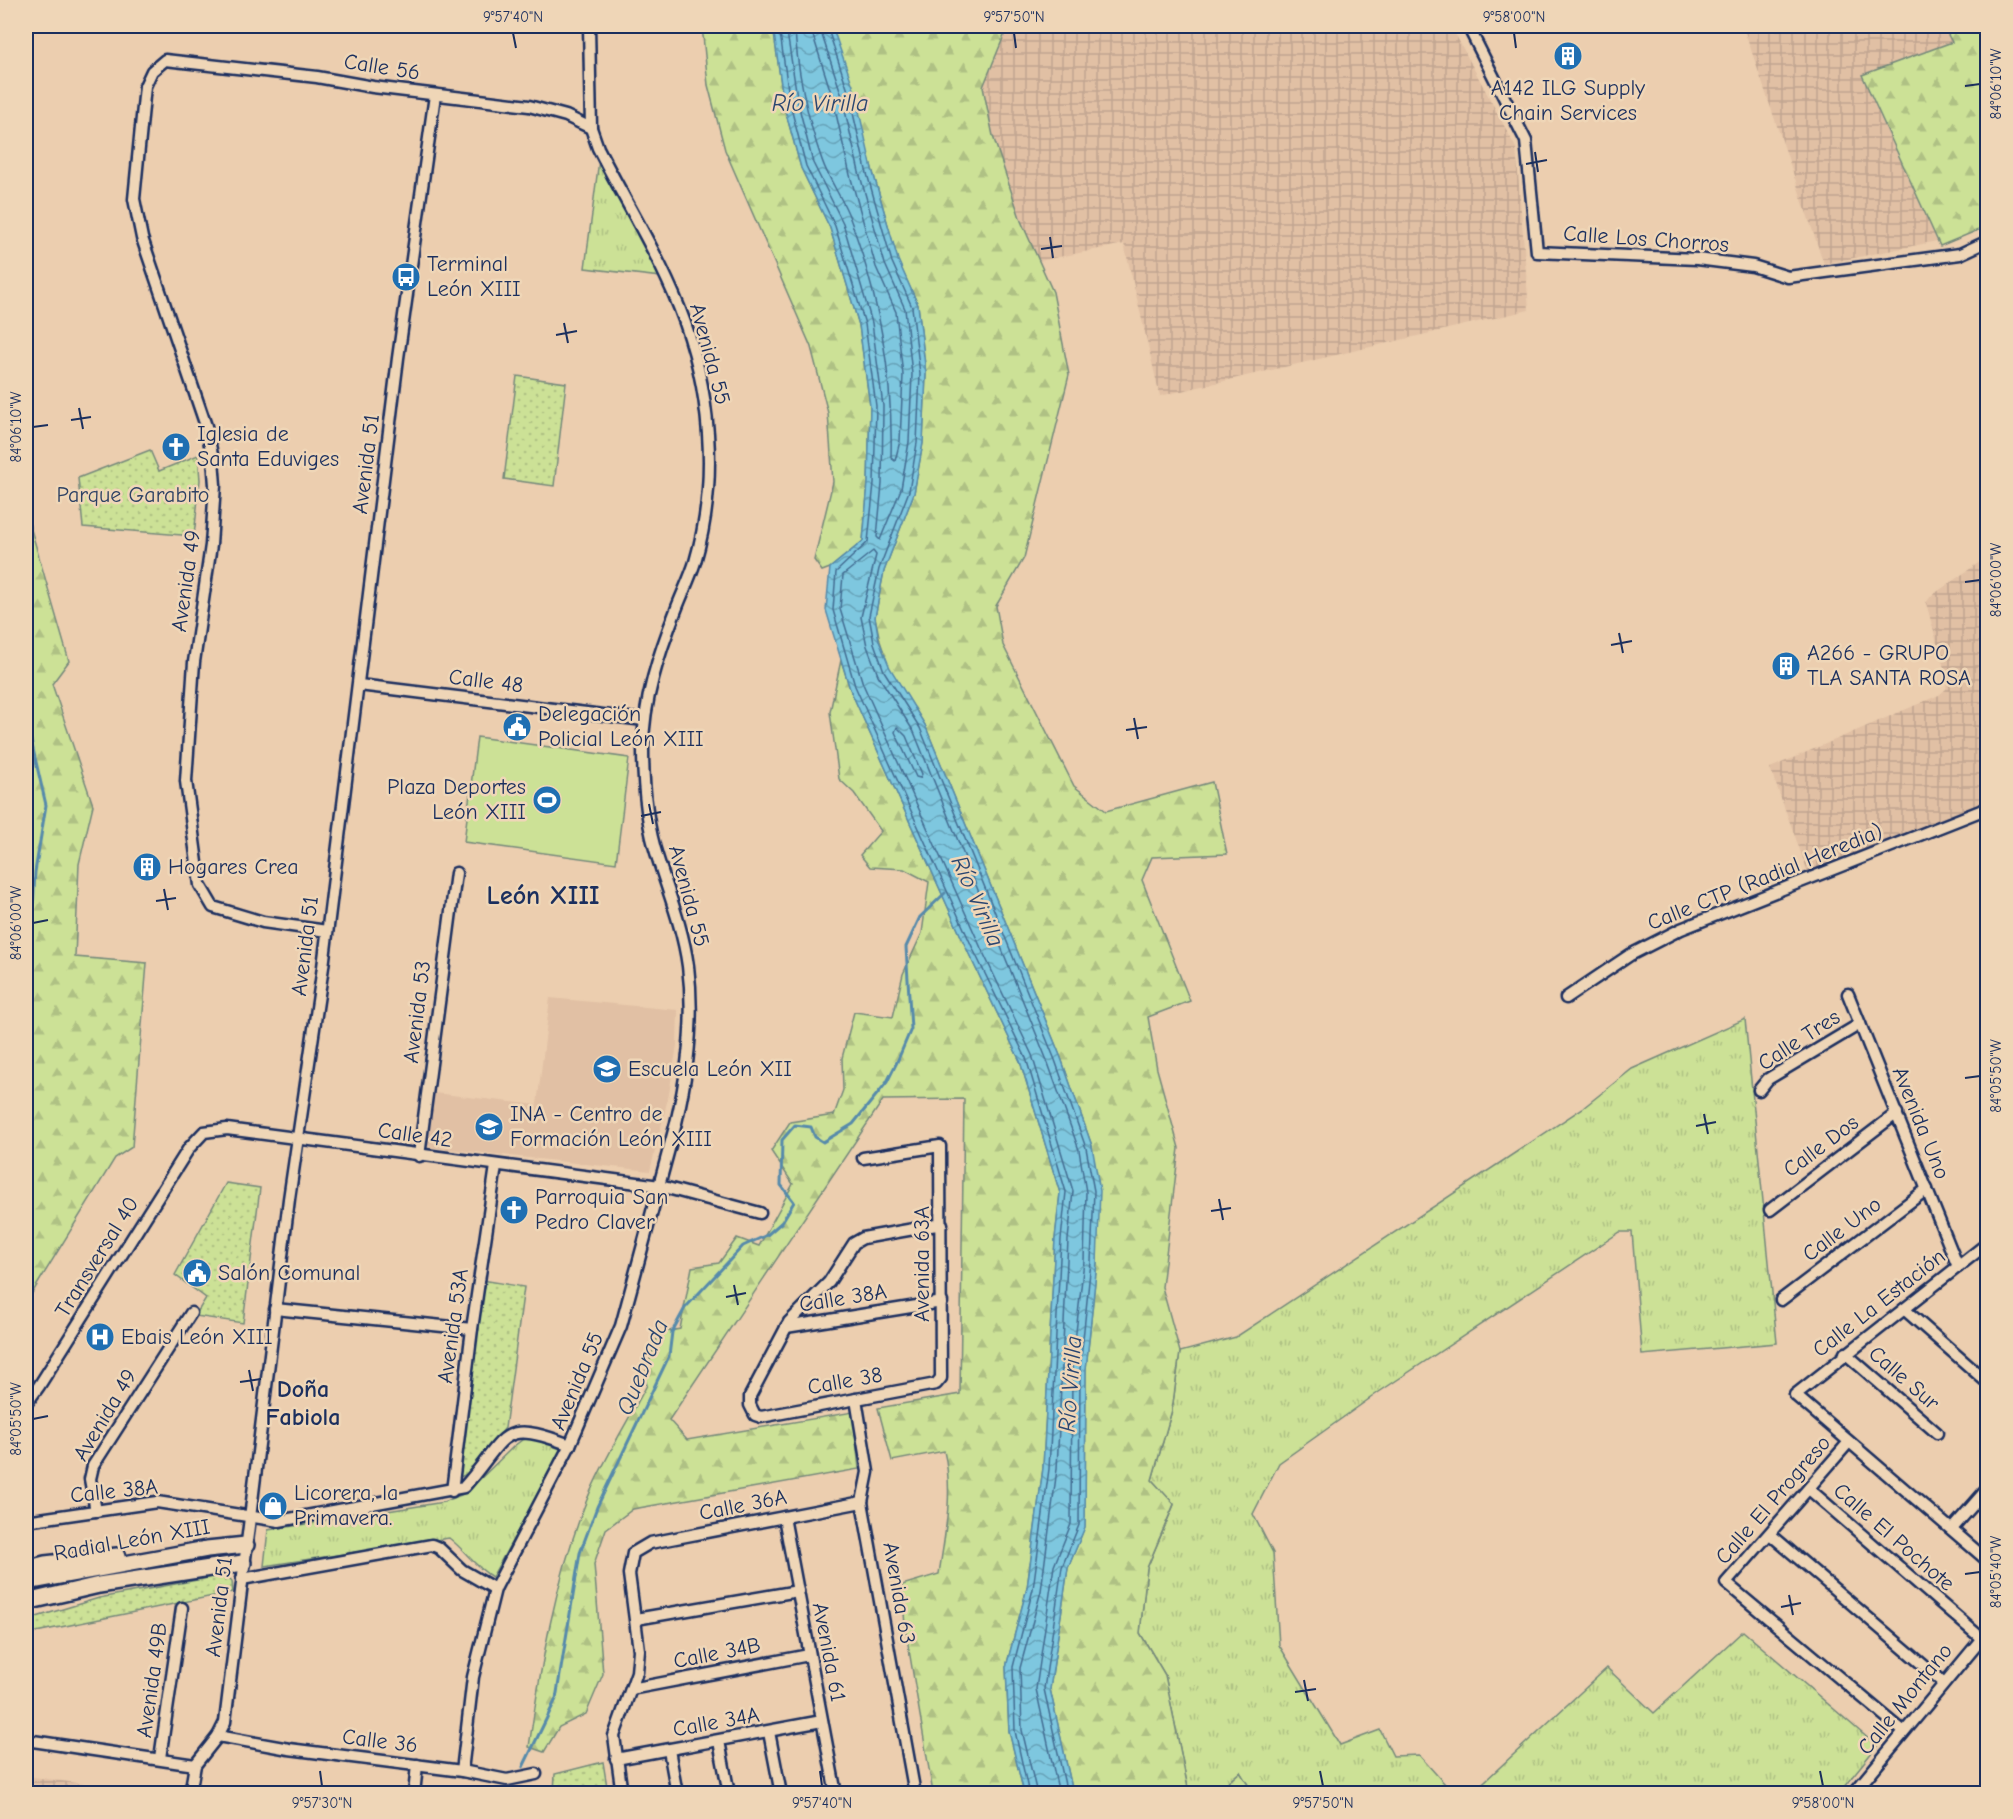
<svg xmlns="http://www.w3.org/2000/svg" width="2013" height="1819" font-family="'Comic Neue',sans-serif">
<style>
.built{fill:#e1c0a4}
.industrial{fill:url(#industrial-grid)}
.grass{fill:url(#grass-tufts);stroke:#74887a;stroke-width:1.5}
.forest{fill:url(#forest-firs);stroke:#74887a;stroke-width:1.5}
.park{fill:url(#park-dots);stroke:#74887a;stroke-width:1.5}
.pitch{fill:#cce196;stroke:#74887a;stroke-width:1.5}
.water{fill:url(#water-waves);stroke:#568aab;stroke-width:1.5}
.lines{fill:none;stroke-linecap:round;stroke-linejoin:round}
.shore{stroke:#436c92;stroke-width:1.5}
.stream{stroke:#568aab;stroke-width:3}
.minor-casing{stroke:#1b2f5e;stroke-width:15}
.highway-casing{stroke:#1b2f5e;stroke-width:20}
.minor{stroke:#efd6b7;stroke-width:10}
.highway{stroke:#efd6b7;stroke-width:15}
.rail{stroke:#1b2f5e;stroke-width:3;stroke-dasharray:9 4.5;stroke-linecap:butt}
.ticks{fill:none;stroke:#1b2f5e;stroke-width:2}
.labels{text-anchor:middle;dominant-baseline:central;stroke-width:5;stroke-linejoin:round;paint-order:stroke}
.street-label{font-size:22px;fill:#1b2f5e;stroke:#efd6b7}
.poi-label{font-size:22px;fill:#1b2f5e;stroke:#efd6b7;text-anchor:start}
.park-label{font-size:22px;fill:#2d4164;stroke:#efd6b7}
.water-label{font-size:24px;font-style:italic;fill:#2a4671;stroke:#efd6b7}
.neighbourhood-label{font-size:24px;font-weight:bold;fill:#1b2f5e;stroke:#efd6b7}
.quarter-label{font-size:26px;font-weight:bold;fill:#1b2f5e;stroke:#efd6b7}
.neatline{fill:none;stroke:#1b2f5e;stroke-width:2}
.ticks-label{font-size:15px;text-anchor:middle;fill:#1b2f5e}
</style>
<defs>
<pattern id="industrial-grid" width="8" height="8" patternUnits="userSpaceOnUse" patternTransform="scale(1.5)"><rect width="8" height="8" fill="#e1c0a4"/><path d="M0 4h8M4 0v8" fill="none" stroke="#c0a590"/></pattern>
<pattern id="grass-tufts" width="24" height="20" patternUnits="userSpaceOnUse" patternTransform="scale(1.5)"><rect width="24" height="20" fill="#cce196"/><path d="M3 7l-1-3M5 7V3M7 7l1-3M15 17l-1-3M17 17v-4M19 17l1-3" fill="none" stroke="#afc184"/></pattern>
<pattern id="forest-firs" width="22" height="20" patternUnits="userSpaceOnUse" patternTransform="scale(1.5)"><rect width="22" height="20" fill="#cce196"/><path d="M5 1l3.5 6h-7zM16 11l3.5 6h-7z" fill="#afc184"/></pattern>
<pattern id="park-dots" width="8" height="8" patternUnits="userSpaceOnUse" patternTransform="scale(1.5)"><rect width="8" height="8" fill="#cce196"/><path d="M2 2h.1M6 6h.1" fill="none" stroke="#afc184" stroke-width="1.8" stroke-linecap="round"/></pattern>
<pattern id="water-waves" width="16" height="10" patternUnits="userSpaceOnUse" patternTransform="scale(1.5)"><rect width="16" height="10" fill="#7ec7df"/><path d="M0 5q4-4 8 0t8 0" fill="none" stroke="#66a2b8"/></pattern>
</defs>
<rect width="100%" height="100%" fill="#ecceaf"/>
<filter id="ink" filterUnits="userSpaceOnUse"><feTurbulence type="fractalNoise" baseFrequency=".0167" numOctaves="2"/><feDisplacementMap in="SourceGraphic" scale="12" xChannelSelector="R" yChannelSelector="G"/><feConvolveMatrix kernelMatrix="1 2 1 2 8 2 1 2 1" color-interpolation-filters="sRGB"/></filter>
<g filter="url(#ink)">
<polygon class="built" points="550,998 678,1010 677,1045 669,1094 650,1171 428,1147 434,1093 537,1105"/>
<g class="industrial">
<polygon points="1008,26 1451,26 1516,148 1529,310 1160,396 1124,244 1039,261 1021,221 993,136 983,87"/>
<polygon points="1743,26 1943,26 1953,41 1862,75 1937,241 1824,264"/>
<polygon points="1987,557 1987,802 1808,872 1770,768 1939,695 1946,689 1947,679 1926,603 1931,596"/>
<polygon points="26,1776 148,1793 26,1793"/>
</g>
<g class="grass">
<polygon points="599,160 603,168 661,277 585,268"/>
<polygon points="1745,1019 1777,1343 1642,1355 1632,1232 1620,1232 1379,1392 1279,1463 1253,1514 1273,1553 1279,1645 1340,1745 1380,1730 1393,1756 1419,1755 1453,1793 1253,1793 1240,1772 1216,1793 1189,1793 1165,1675 1140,1633 1147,1568 1174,1505 1152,1480 1172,1410 1180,1352 1236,1337 1583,1108 1632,1069"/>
<path d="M531,1438L563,1450L492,1577C473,1565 466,1551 449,1538L264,1566L268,1530L444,1502L463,1494L473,1486L514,1446L522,1440Z"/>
<polygon points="1743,1631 1877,1746 1839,1793 1472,1793 1607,1668 1654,1713"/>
</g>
<g class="forest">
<polygon points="702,26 773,26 784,106 801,168 830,228 859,325 870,406 868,483 863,541 830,568 822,571 814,560 833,482 828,413 811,347 725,150 708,85"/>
<polygon points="832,26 1008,26 983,87 993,136 1021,221 1053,292 1069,375 1024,558 996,606 1003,645 1074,786 1106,811 1212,782 1227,854 1152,857 1142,880 1190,1001 1148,1017 1157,1069 1179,1148 1162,1287 1180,1352 1172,1410 1152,1480 1174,1504 1147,1568 1140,1633 1165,1675 1189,1793 1073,1793 1050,1689 1068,1568 1085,1526 1086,1369 1097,1262 1092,1146 1061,1058 925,725 889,668 880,641 875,617 884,571 914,493 923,443 926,374 918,305 898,261"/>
<polygon points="1943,26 1987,26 1988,226 1940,246 1862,75 1952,42"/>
<polygon points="26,512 69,661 52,684 93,805 79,864 75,957 147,963 132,1147 115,1158 26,1303 26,869 29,827 26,799"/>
<path d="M841,660L850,689L969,954L1020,1061L1060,1193L1055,1239L1043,1468L1027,1588L1006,1667L1009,1731L1024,1793H933L905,1626L902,1585L939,1574C945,1533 954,1492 944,1451L892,1461L878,1408L960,1394L964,1099L883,1100L669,1420L687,1440L853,1412L859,1469L633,1509L606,1529L594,1564L603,1674L586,1714L559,1727L544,1752L529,1747C541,1664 555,1581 586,1502C602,1462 627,1423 647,1385L644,1377L659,1333L680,1329L692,1267L719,1263L737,1238L759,1246L793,1184L771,1151L790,1122L834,1115L843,1090L842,1058L854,1012L893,1017L903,974L922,933L929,882L904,869L870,867L860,855L881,831L854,793L839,779L830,712Z"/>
<polygon points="1240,1772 1253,1793 1216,1793"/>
</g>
<g class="park">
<polygon points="517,376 566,383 554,486 504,479"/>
<polygon points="150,450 159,471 198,455 200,480 194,536 83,527 78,478"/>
<polygon points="226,1183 260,1188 243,1323 195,1316 206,1298 175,1275"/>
<polygon points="482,1280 524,1287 505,1428 471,1472 456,1479"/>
<polygon points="219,1576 228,1577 232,1581 233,1592 26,1634 26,1622 30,1619 99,1598"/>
<polygon points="603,1762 608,1793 554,1793 555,1774"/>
</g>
<polygon class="pitch" points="477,737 629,758 616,863 464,842"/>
<polygon class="water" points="773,26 832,26 854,89 872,169 898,260 918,305 926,374 923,443 914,493 884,571 875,617 879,641 890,668 925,725 1061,1058 1092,1146 1100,1191 1097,1262 1086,1369 1085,1527 1068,1568 1050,1689 1073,1793 1024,1793 1009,1731 1006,1667 1027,1588 1043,1468 1055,1239 1060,1193 1020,1061 969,954 850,689 826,610 830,568 863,541 868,483 870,406 859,325 830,228 801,168 784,106"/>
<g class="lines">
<g class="shore">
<polyline points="779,26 790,104 806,166 835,226 865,324 876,406 874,483 868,542 836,572 833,610 855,686 974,951 1026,1058 1066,1192 1061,1239 1049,1469 1033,1589 1013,1667 1015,1731 1029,1794"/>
<polyline points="786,26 798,103 813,163 843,223 872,323 883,406 882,484 877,537 880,540 901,489 909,442 912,374 905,309 885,264 859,172 841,93 819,26"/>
<path d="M795,26C796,66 808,121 822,160C829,181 844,200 851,221C880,301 893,374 891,458L895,461L900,441L903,375L896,312L876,267L850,175L832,96L810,26"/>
<polyline points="827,26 848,91 866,170 892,262 912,307 920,374 917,443 909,491 879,569 869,616 874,643 884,671 920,728 1055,1060 1086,1148 1094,1191 1091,1262 1080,1368 1079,1525 1062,1567 1044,1689 1067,1794"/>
<polygon points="897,727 906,736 922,774 920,778 916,777 895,732"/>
<polyline points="1037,1794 1022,1730 1020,1668 1041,1591 1057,1469 1068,1240 1073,1191 1032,1055 981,948 863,684 840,609 843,575 873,551 876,555 861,617 867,646 878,675 914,732 1048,1063 1079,1150 1086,1192 1084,1261 1072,1368 1071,1524 1054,1566 1036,1689 1059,1794"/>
</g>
<g class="stream">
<polyline points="26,719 46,805 35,872 32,928 26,936"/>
<polyline points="523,1767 556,1699 580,1553 597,1507 669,1356 672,1332 685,1308 743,1246 767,1235 782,1222 794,1202 781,1185 782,1140 795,1125 811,1127 815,1137 823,1142 853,1124 887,1082 897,1062 911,1029 906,947 920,917 945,893"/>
</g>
<g class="minor-casing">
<g id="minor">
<polyline points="1468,26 1526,141 1537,252 1697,259 1753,266 1788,277 1960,254 1988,241"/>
<polyline points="359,685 644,720"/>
<polyline points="327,931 263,922 213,907 200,885 186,781 194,662 211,545 215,485 213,459 206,426 142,238 134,199 145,86 152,71 165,60 317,77 373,87 529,106 566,116 591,128"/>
<polyline points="1848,994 1958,1267"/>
<polyline points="1566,998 1630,955 1681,929 1988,808"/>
<polyline points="1759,1090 1768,1079 1860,1024"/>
<polyline points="419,1156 456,873"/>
<polyline points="863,1158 940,1146 941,1378 936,1384 761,1417 755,1415 750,1405 750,1396 789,1322 829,1282 854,1243 863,1238 942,1224"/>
<polyline points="1770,1210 1897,1113"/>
<polyline points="1988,1243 1795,1395 1988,1561"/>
<polyline points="1781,1300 1927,1189"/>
<polyline points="275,1309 472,1329"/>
<polyline points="1904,1309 1988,1383"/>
<polyline points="786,1327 942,1302"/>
<polyline points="1845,1353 1937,1433"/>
<polyline points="856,1399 868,1472 862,1502 915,1794"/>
<polyline points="26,1404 39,1386 189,1148 204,1132 227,1129 660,1186 760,1213"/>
<polyline points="1849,1442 1726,1583 1903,1731"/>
<polyline points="1809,1489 1981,1638"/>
<polyline points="452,1491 472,1329 496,1166"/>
<polyline points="96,1511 90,1479 93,1466 191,1313"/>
<polyline points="784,1517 836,1794"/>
<path d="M26,1521L157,1502L279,1521L464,1487C508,1438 498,1417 570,1445"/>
<polyline points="1952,1529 1988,1488"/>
<polyline points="1770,1534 1943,1682"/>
<polyline points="242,1579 432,1545 439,1548 462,1570 495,1589"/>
<polyline points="636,1619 798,1591"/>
<polyline points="631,1689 809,1655"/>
<polyline points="769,1732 781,1794"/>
<polyline points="218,1736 289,1749 462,1771 507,1780 536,1774"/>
<polyline points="26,1740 195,1765"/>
<polyline points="719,1741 729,1794"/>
<polyline points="669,1750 677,1794"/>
<polyline points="160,1758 182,1608"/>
<polyline points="616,1759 822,1721"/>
<path d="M462,1771L473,1677L495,1589L570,1445L621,1326L676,1123C688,1072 695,1019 688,966C683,929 669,894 658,859C646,823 643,785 643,748C643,701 659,653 676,610C682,594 690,578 695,562C719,480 711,387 679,307C657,252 625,201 598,148L591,128L589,26"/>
<polyline points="190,1794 195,1765 218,1736 225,1722 289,1199 323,967 398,358 435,95"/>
<polyline points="414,1794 417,1765"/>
<polyline points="622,1794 614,1736 637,1672 639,1650 629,1574 633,1553 650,1543 862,1502"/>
<polyline points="1853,1794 1988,1631"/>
</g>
</g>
<g class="highway-casing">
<g id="highway">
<polyline points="26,1569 45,1564 117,1556"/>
<polyline points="26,1582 207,1549 246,1545"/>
<polyline points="26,1602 99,1585 243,1563"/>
</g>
</g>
<use href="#minor" class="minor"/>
<use href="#highway" class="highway"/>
<polyline class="rail" points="1979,1794 1988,1780"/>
</g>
</g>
<path class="ticks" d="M513,33L516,48M1014,33L1016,48M1514,33L1516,48M1965,86L1980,84M1535,152L1538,172M1526,164L1547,160M1050,237L1053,258M1041,249L1062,246M564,323L568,343M556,335L577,331M79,408L83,429M71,420L91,417M33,427L48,425M1965,582L1980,580M1619,633L1623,653M1611,645L1632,641M1134,718L1138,739M1126,730L1147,727M649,804L653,824M641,816L661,812M164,889L168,910M156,901L176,898M33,923L48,920M1965,1078L1980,1076M1704,1114L1708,1134M1696,1126L1716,1122M1219,1199L1223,1220M1211,1211L1231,1208M734,1285L738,1305M726,1297L746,1293M249,1370L253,1391M240,1382L261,1379M33,1419L48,1416M1965,1574L1980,1572M1789,1595L1793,1615M1781,1607L1801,1603M1304,1680L1308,1701M1295,1692L1316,1689M320,1771L322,1786M820,1771L822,1786M1320,1771L1323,1786M1820,1771L1823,1786"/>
<defs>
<g id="building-disc" transform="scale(1.5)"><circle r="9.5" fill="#1f6fb2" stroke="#efd6b7"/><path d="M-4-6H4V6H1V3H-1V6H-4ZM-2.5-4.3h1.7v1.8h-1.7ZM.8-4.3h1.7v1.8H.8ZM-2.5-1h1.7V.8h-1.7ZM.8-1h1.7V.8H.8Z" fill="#fff"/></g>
<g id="bus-disc" transform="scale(1.5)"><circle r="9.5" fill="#1f6fb2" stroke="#efd6b7"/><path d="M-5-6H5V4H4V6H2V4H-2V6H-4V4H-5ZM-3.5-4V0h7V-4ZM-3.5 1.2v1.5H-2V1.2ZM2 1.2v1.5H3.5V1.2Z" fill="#fff"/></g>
<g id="church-disc" transform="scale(1.5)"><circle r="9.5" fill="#1f6fb2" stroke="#efd6b7"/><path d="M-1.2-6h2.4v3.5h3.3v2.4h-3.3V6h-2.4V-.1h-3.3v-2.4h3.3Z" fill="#fff"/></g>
<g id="civic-disc" transform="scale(1.5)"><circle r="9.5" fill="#1f6fb2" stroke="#efd6b7"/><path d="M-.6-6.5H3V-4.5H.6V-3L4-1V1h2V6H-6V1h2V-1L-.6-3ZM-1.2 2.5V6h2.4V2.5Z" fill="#fff"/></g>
<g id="stadium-disc" transform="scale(1.5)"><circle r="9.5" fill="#1f6fb2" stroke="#efd6b7"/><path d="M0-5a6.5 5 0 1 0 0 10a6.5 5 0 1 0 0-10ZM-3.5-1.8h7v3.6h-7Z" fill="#fff"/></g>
<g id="school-disc" transform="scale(1.5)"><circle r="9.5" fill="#1f6fb2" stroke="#efd6b7"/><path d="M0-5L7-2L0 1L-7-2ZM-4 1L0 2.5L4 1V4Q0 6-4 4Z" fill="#fff"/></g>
<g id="university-disc" transform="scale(1.5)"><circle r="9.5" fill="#1f6fb2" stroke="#efd6b7"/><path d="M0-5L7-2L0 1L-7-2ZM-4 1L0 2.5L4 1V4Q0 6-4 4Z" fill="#fff"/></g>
<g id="hospital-disc" transform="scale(1.5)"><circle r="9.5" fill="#1f6fb2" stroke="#efd6b7"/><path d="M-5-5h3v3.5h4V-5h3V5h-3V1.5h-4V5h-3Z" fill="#fff"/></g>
<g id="shop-disc" transform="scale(1.5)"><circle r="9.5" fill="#1f6fb2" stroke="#efd6b7"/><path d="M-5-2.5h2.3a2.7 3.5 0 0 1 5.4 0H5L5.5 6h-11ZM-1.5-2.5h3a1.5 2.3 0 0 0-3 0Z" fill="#fff"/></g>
</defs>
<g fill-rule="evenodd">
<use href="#building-disc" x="1568" y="56"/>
<use href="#bus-disc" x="406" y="277"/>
<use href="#church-disc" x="176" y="447"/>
<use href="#building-disc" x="1786" y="666"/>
<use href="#civic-disc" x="517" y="727"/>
<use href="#stadium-disc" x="547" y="800"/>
<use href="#building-disc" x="147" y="867"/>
<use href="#school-disc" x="607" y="1069"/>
<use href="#university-disc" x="489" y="1127"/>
<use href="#church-disc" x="514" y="1210"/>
<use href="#civic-disc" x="197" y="1273"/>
<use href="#hospital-disc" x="100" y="1337"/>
<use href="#shop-disc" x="273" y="1506"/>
</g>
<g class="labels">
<g class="street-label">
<text transform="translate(382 67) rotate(9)">Calle 56</text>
<text transform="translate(1646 239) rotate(4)">Calle Los Chorros</text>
<text transform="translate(710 354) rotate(75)">Avenida 55</text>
<text transform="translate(366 464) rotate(-83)">Avenida 51</text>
<text transform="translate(186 581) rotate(-82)">Avenida 49</text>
<text transform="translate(486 681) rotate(7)">Calle 48</text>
<text transform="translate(1765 877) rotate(-22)">Calle CTP (Radial Heredia)</text>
<text transform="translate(689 896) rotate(75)">Avenida 55</text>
<text transform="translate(305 946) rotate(-83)">Avenida 51</text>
<text transform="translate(417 1012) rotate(-83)">Avenida 53</text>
<text transform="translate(1799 1040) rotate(-33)">Calle Tres</text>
<text transform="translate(1921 1123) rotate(68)">Avenida Uno</text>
<text transform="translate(415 1135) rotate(8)">Calle 42</text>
<text transform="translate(1821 1146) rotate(-37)">Calle Dos</text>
<text transform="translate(1842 1229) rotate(-37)">Calle Uno</text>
<text transform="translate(97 1257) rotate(-58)">Transversal 40</text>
<text transform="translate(922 1264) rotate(-90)">Avenida 63A</text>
<text transform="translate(843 1298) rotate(-9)">Calle 38A</text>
<text transform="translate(1879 1303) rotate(-38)">Calle La Estación</text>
<text transform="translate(453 1326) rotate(-82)">Avenida 53A</text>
<text transform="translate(1904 1378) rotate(41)">Calle Sur</text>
<text transform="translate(577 1381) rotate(-67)">Avenida 55</text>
<text transform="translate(845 1381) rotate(-10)">Calle 38</text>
<text transform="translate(105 1415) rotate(-59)">Avenida 49</text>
<text transform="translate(114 1491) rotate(-6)">Calle 38A</text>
<text transform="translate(1773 1500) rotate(-49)">Calle El Progreso</text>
<text transform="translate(743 1505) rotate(-11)">Calle 36A</text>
<text transform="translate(1894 1537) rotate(41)">Calle El Pochote</text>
<text transform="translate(132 1540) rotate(-10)">Radial León XIII</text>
<text transform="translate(899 1593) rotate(80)">Avenida 63</text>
<text transform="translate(219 1607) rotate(-83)">Avenida 51</text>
<text transform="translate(829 1652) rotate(79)">Avenida 61</text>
<text transform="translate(717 1653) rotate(-11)">Calle 34B</text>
<text transform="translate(152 1680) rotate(-82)">Avenida 49B</text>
<text transform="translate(1905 1699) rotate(-51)">Calle Montano</text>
<text transform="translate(716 1722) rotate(-10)">Calle 34A</text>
<text transform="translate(380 1741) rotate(7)">Calle 36</text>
</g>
<g class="poi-label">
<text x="1568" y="88" text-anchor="middle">A142 ILG Supply<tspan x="1568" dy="25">Chain Services</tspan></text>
<text x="427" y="264">Terminal<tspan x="427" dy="25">León XIII</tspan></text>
<text x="197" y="434">Iglesia de<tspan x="197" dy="25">Santa Eduviges</tspan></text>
<text x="1807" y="653">A266 - GRUPO<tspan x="1807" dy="25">TLA SANTA ROSA</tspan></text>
<text x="538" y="714">Delegación<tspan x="538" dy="25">Policial León XIII</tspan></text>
<text x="526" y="787" text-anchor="end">Plaza Deportes<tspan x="526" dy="25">León XIII</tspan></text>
<text x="168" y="867">Hogares Crea</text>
<text x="628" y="1069">Escuela León XII</text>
<text x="510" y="1114">INA - Centro de<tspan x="510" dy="25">Formación León XIII</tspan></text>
<text x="535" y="1197">Parroquia San<tspan x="535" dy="25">Pedro Claver</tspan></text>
<text x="218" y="1273">Salón Comunal</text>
<text x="121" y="1337">Ebais León XIII</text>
<text x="294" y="1493">Licorera, la<tspan x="294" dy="25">Primavera.</tspan></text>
</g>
<g class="park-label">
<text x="133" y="495">Parque Garabito</text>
</g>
<g class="water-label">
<text x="820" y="103">Río Virilla</text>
<text transform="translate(978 901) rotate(66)">Río Virilla</text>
<text transform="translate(642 1367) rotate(-68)">Quebrada</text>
<text transform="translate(1070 1384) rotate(-86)">Río Virilla</text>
</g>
<g class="neighbourhood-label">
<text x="303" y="1389">Doña<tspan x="303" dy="28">Fabiola</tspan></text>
</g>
<g class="quarter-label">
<text x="543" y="896">León XIII</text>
</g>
</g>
<rect width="2013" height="1819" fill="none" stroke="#efd6b7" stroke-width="66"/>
<rect x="33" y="33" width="1947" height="1753" class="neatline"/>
<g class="ticks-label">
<text x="513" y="22">9°57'40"N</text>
<text x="1014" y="22">9°57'50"N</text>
<text x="1514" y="22">9°58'00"N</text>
<text transform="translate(1996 84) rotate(-90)" y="5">84°06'10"W</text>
<text transform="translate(16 427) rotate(-90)" y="5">84°06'10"W</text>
<text transform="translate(1996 580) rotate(-90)" y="5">84°06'00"W</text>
<text transform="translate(16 923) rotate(-90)" y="5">84°06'00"W</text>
<text transform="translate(1996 1076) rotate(-90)" y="5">84°05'50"W</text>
<text transform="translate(16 1419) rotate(-90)" y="5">84°05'50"W</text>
<text transform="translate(1996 1572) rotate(-90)" y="5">84°05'40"W</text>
<text x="322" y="1808">9°57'30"N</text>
<text x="822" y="1808">9°57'40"N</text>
<text x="1323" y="1808">9°57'50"N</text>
<text x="1823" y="1808">9°58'00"N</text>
</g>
</svg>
